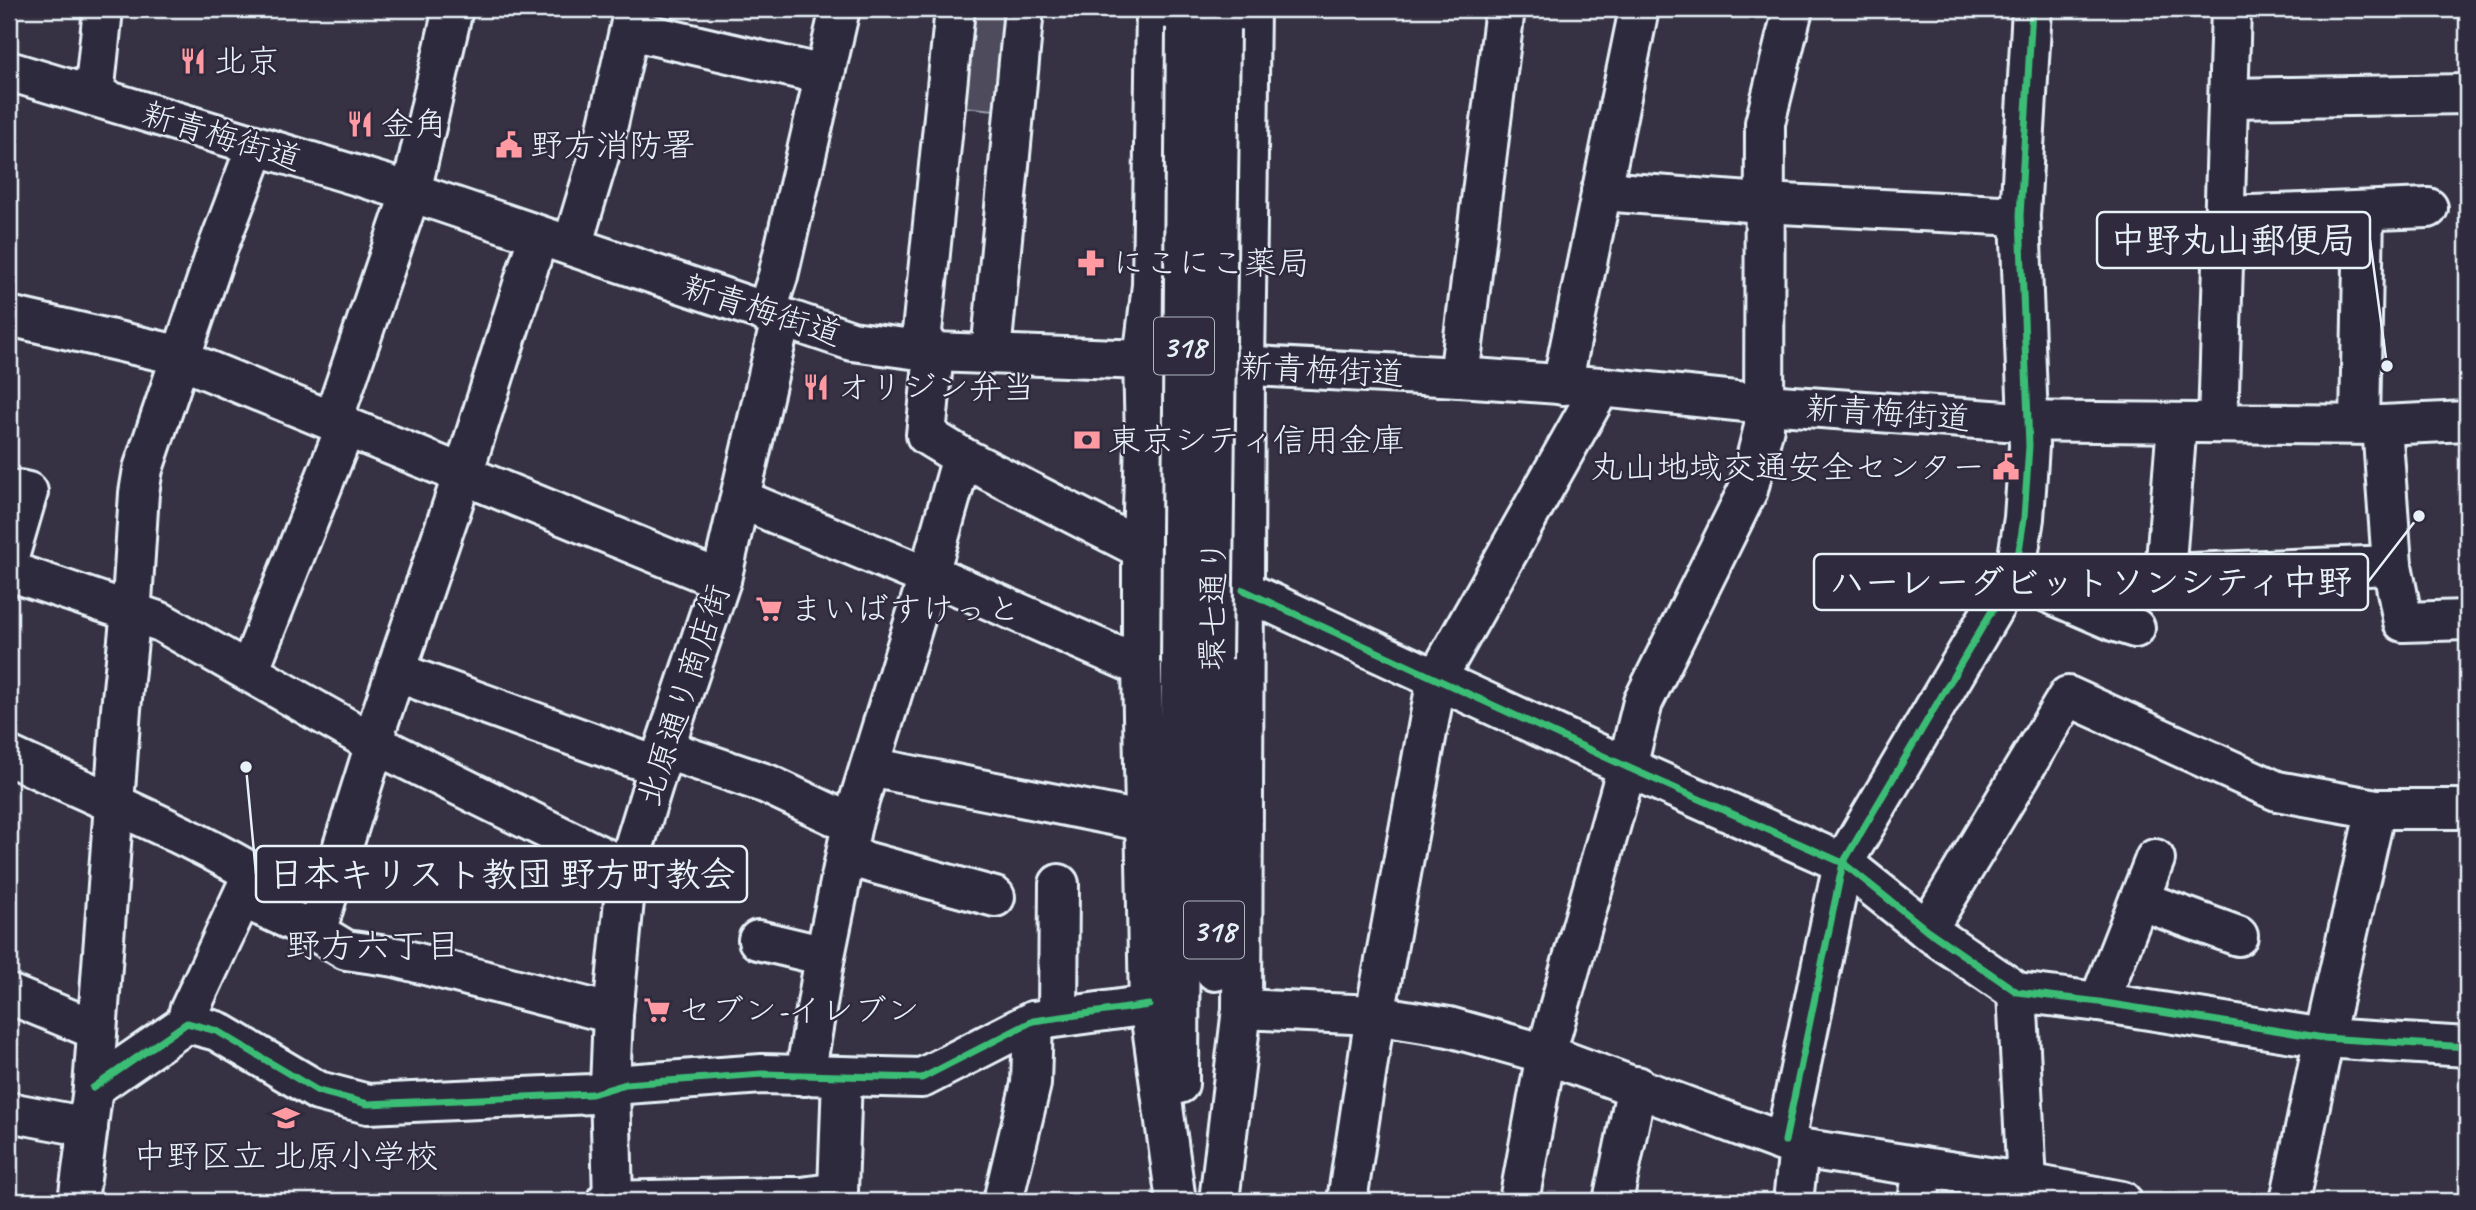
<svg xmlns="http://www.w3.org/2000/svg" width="2476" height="1210" font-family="Caveat,'Klee One',sans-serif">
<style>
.green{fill:#4d4b5c;stroke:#9a9eaa;stroke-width:2}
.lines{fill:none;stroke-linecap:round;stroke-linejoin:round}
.minor-casing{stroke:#e8f1f8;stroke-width:44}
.major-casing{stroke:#e8f1f8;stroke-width:44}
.minor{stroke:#2f2a3d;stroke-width:38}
.major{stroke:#2f2a3d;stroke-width:38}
.major-bridge-casing{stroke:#e8f1f8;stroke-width:44;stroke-linecap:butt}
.major-bridge{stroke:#2f2a3d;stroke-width:38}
.cycleway-casing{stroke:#2f2a3d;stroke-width:11}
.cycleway{stroke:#3abd76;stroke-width:7}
.labels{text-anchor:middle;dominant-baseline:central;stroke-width:5;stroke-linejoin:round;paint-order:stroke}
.shield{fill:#2f2a3d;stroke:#b0b5c0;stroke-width:2}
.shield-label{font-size:32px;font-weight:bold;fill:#e8f1f8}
.poi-label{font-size:33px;fill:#e8f1f8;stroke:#2f2a3d;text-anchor:start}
.street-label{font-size:33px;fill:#e8f1f8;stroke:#2f2a3d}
.neighbourhood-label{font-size:35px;fill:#e8f1f8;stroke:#2f2a3d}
.leader{fill:none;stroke:#e8f1f8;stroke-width:2.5}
.callout-dot{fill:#e8f1f8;stroke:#2f2a3d;stroke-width:2.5}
.callout{fill:#2f2a3d;stroke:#e8f1f8;stroke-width:2.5}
.callout-label{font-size:35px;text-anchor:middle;font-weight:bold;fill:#e8f1f8}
</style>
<rect width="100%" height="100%" fill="#363244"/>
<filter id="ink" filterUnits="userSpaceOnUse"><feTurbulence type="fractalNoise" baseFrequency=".0143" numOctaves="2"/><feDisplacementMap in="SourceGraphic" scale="14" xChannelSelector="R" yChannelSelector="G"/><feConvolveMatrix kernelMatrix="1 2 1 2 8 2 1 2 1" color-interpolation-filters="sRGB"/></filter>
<g filter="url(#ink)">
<polygon class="green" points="968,9 1014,9 1005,111 953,106"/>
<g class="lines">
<g class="minor-casing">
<g id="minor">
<polyline points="630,30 824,75"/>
<polyline points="94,96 103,9"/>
<polyline points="2229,98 2467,94"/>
<polyline points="1601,191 1763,203 2020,216"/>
<polyline points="2226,216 2428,208"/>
<polyline points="572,246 606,133 634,9"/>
<polyline points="766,313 778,276 840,9"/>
<polyline points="9,316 182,356 197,366 721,580"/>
<polyline points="920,351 955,9"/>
<polyline points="934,352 926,435 962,457 1142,549"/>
<polyline points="991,353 1024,9"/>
<polyline points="1459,377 1505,9"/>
<polyline points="1562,385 1639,9"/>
<polyline points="333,420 411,192 453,9"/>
<polyline points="2177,423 2165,574 2392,565"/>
<polyline points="2218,423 2231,9"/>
<polyline points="2360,424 2364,211"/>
<polyline points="2382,425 2392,565 2403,622 2467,620"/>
<polyline points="740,499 928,577 942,579 1142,667"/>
<polyline points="9,557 28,492 19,490"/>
<polyline points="9,571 161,622 375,744 627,869"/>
<polyline points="2012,577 2116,622 2135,628"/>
<polyline points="1243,590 1627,767 1843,863 1927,930 2017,992 2099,1002 2324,1038 2467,1047"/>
<polyline points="249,671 346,426"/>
<polyline points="396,672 659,767"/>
<polyline points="664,749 767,784 852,824"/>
<path d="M9,756C91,794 174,828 253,873L189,1011L187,1023"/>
<polyline points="870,767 1146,822"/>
<polyline points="846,856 995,897"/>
<polyline points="243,898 316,932 346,950 395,957 613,1014"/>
<polyline points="2139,900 2238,936"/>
<polyline points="1927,930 2068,696 2277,791 2376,809 2467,809"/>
<polyline points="316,932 375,744 377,727 463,474 538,237"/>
<polyline points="758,940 825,956"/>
<polyline points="2017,992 2027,1183"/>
<polyline points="9,994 96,1030"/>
<polyline points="2099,1002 2155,859"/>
<polyline points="1242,1009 1375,1015 1449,1027 1546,1054 1799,1148 2027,1183 2122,1201"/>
<polyline points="1058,1017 1059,884"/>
<polyline points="805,1076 825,956 852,824 928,577 962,457"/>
<polyline points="93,1088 187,1023 217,1031 318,1091 368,1104 592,1094 626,1084 762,1074 922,1078 1033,1021 1149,1005"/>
<polyline points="9,1112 88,1127"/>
<polyline points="1785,1141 1843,863 2016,570 2024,518 2029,446 2020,216 2032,9"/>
<polyline points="802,1197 838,1192 842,1077"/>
<polyline points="78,1201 93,1088 121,709 132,601 139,493 143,469 217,250 256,147"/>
<polyline points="606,1201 781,1197 802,1197 802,1201"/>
<polyline points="613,1201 610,1087 613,1014 627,869 664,749 721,580 781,319"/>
<polyline points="1003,1201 1031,1084 1033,1021"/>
<polyline points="1347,1201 1375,1015 1437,678 1601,387"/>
<polyline points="1519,1201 1546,1054 1627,767 1643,702 1748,490 1764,427 1765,123 1793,9"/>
<polyline points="1613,1201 1637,1086"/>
<polyline points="1793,1201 1799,1148"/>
<polyline points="1918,1201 1923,1167"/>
<polyline points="2290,1201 2324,1038 2376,809"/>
</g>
</g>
<g class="major-casing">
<g id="major">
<polyline points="1156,9 1152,285 1143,360 1145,437 1142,549 1142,667 1149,1005 1176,1201"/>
<polyline points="9,71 411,192 852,341 934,352 1143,360 1459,377 1601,387 1765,404 2006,421 2382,425 2467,421"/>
<polyline points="1212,659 1215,971"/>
<polyline points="1179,1084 1181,663"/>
<polyline points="1219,1201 1242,1009 1245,366 1250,9"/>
</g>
</g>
<use href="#minor" class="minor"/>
<use href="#major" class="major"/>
<g class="major-bridge-casing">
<g id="major-bridge">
<polyline points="1212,659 1220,29"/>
<polyline points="1181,663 1186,28"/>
</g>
</g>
<use href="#major-bridge" class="major-bridge"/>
<g class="cycleway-casing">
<g id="cycleway">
<polyline points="1243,590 1627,767 1843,863 1927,930 2017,992 2099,1002 2324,1038 2467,1047"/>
<polyline points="93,1088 187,1023 217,1031 318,1091 368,1104 592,1094 626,1084 762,1074 922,1078 1033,1021 1149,1005"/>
<polyline points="1785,1141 1843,863 2016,570 2024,518 2029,446 2020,216 2032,9"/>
</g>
</g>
<use href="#cycleway" class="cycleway"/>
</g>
</g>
<defs>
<g id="restaurant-bare" transform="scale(2.1)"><path d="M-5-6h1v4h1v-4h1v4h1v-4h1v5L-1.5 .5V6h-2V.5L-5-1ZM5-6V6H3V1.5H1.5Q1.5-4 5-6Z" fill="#ff9aa2" stroke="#2f2a3d" stroke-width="2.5" paint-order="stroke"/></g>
<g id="civic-bare" transform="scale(2.1)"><path d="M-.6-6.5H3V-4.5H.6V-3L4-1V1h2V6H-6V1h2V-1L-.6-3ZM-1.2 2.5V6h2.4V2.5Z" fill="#ff9aa2" stroke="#2f2a3d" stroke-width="2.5" paint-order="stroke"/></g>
<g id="pharmacy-bare" transform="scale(2.1)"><path d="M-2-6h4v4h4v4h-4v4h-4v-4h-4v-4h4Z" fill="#ff9aa2" stroke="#2f2a3d" stroke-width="2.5" paint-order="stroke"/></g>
<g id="bank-bare" transform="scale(2.1)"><path d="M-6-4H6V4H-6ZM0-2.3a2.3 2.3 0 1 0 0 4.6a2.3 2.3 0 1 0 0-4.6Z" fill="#ff9aa2" stroke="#2f2a3d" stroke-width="2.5" paint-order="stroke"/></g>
<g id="supermarket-bare" transform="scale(2.1)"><path d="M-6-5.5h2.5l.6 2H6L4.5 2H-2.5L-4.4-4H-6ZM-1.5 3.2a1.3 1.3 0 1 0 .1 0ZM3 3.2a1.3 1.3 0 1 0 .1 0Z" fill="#ff9aa2" stroke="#2f2a3d" stroke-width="2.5" paint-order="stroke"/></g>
<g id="school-bare" transform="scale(2.1)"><path d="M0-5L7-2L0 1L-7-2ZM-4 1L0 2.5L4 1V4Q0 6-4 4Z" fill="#ff9aa2" stroke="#2f2a3d" stroke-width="2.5" paint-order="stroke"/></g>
</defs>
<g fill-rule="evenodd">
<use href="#restaurant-bare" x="193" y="61"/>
<use href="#restaurant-bare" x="360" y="124"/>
<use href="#civic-bare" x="509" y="145"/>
<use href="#pharmacy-bare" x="1091" y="263"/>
<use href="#restaurant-bare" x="816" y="387"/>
<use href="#bank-bare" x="1087" y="440"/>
<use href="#civic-bare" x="2006" y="467"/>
<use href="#supermarket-bare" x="769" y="609"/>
<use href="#supermarket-bare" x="657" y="1010"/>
<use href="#school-bare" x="286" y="1118"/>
</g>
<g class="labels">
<g class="shield">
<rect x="1154" y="317.5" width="60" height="57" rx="5"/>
<rect x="1184" y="901.5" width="60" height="57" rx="5"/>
</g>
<g class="shield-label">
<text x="1184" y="346">318</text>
<text x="1214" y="930">318</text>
</g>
<g class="poi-label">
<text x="214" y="61">北京</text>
<text x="381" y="124">金角</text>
<text x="530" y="145">野方消防署</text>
<text x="1112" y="263">にこにこ薬局</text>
<text x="837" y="387">オリジン弁当</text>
<text x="1108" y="440">東京シティ信用金庫</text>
<text x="1985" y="467" text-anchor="end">丸山地域交通安全センター</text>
<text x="790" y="609">まいばすけっと</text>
<text x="678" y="1010">セブン-イレブン</text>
<text x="286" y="1156" text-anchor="middle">中野区立 北原小学校</text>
</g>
<g class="street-label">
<text transform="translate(222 136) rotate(17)">新青梅街道</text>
<text transform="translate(762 310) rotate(18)">新青梅街道</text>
<text transform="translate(1322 370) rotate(3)">新青梅街道</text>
<text transform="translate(1888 413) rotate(4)">新青梅街道</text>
<text transform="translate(1213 605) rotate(-89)">環七通り</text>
<text transform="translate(683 695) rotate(-72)">北原通り商店街</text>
</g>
<g class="neighbourhood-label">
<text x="373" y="945">野方六丁目</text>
</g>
</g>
<path class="leader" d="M2387 366L2370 240M2419 516L2368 582M246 767L256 874"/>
<g class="callout-dot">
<circle cx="2387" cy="366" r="7"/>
<circle cx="2419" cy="516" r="7"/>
<circle cx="246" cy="767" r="7"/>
</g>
<g class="callout">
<rect x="2097" y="212" width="273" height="56" rx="7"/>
<rect x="1814" y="554" width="554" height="56" rx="7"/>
<rect x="256" y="846" width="491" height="56" rx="7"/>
</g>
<g class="callout-label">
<text x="2233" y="252">中野丸山郵便局</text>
<text x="2091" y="594">ハーレーダビットソンシティ中野</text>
<text x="502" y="886">日本キリスト教団 野方町教会</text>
</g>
<rect width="2476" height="1210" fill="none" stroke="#2f2a3d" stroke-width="35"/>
<rect x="18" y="18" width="2441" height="1175" fill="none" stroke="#e8f1f8" stroke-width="2.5" filter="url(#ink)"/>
</svg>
